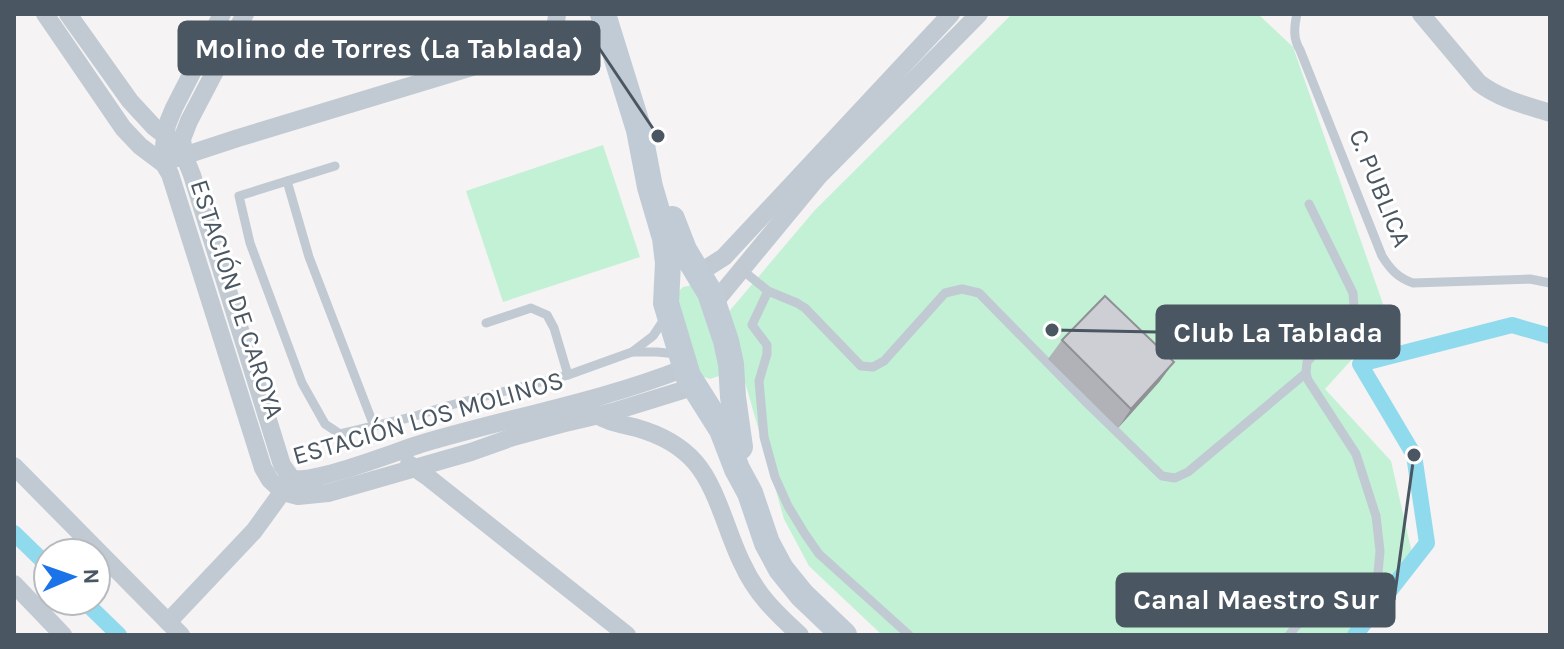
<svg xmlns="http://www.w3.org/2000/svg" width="1564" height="649" font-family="Karla,sans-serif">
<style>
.green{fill:#c3f1d5}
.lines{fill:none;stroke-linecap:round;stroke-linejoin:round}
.canal{stroke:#90daee;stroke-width:16}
.lane{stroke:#c1cad2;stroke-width:9}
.street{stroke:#c1cad2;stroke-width:18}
.secondary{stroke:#c1cbd6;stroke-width:26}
.wall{fill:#b0b2b7}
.shaded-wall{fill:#909195}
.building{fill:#cdcfd5;stroke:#909195;stroke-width:2}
.labels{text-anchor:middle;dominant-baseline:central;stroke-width:6;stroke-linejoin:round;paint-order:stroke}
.street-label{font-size:26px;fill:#4a5661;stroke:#fff}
.leader{fill:none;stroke:#4a5661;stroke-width:3}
.callout-dot{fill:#4a5661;stroke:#fff;stroke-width:3}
.callout{fill:#4a5661;stroke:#4a5661;stroke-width:3}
.callout-label{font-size:28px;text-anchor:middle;font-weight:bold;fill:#fff}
</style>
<rect width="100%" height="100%" fill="#f5f3f3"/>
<g class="green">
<polygon points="1012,14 1258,14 1293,47 1390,324 1359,336 1355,356 1325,389 1391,461 1412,553 1350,635 882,635 809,566 784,519 726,315 815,210"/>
<polygon points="603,145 640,257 503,302 466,191"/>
<polygon points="692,285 697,287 725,363 719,376 710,379 701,376 676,294 683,287"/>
</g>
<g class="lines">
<g class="canal">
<polyline points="14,533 48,566"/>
<polyline points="84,601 119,635"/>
<polyline points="1355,635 1427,543 1414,455 1360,364 1512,325 1550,336"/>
</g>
<g class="lane">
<path d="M1297,14C1294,27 1293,39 1300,50L1382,256C1390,269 1398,278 1413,283L1530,279L1550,283"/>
<polyline points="335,166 239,196 250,243 302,383 325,424 340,434 412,417 447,406 568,375 632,352 657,352 677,354"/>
<polyline points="287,181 309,257 374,426"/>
<polyline points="741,269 768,291 797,303 805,308 861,366 873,367 884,361 945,293 962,289 979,293 1087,403 1162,476 1175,478 1188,472 1306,373"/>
<polyline points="768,291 752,325 767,345 767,354 759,381 764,437 775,477 788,506 805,534 819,554 909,635"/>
<polyline points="486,323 531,308 547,315 554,328 568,375"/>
<polyline points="632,352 653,336 665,318"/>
<polyline points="1289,635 1298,624 1369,589 1378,573 1380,551 1376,516 1356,454 1308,380 1306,373 1307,362 1347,318 1354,306 1353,293 1309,204"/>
</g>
<g class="street">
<polyline points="45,14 123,128 140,146 164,164 170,174 263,468 270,480 283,492 298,496 328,493 471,452 513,437 561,424 612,412 693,387"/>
<polyline points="68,14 130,101 154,127 177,145 184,155 192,175 282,465 292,479"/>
<path d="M1421,14L1479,83C1500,99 1525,105 1550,113"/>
<polyline points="164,146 167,125 174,108 222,14"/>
<polyline points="184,155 182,139 189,121 245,14"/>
<path d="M174,159L238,138L535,48C550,40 556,31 557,14"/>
<polyline points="699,273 724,257 951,14"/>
<polyline points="714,303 818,177 979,14"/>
<path d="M596,414C608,423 622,424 637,428C658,434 680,445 695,462C717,487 727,533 742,563C756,594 775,612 800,635"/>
<polyline points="409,464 429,478 627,635"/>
<polyline points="14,466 181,635"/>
<path d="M292,479C319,483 396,451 427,442C512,417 602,401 685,368"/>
<polyline points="14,584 63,635"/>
<polyline points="168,622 254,531 288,484"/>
</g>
<g class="secondary">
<polyline points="603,14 639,130 650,187 665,238 668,263 666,303 688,376 722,430 737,469 750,493 767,543 781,569 802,595 844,635"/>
<polyline points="672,219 684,250 710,293 726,341 731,364 733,397 740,447"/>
</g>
</g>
<polygon class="wall" points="1062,340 1160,381 1118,428 1048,359"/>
<polygon class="shaded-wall" points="1174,362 1160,381 1118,428 1131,409"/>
<polygon class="building" points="1105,296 1174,362 1131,409 1062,340"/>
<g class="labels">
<g class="street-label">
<text transform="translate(1380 188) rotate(68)">C. PUBLICA</text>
<text transform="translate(237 299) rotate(72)">ESTACIÓN DE CAROYA</text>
<text transform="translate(428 418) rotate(-16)">ESTACIÓN LOS MOLINOS</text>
</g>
</g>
<path class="leader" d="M658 136L599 48M1052 330L1157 332M1414 455L1394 600"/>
<g class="callout-dot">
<circle cx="658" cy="136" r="8"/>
<circle cx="1052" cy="330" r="8"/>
<circle cx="1414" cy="455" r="8"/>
</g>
<g class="callout">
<rect x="179" y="22" width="420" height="52" rx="8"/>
<rect x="1157" y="306" width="242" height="52" rx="8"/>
<rect x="1117" y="574" width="277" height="52" rx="8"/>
</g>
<g class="callout-label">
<text x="389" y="58">Molino de Torres (La Tablada)</text>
<text x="1278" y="342">Club La Tablada</text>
<text x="1256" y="609">Canal Maestro Sur</text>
</g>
<rect width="1564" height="649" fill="none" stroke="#4a5661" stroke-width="32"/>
<g transform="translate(72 577) rotate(88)"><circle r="38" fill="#ffffff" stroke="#b7bbc0" stroke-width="2"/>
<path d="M0-6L14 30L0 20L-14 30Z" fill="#1a73e8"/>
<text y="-12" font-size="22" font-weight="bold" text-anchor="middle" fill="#4a5661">N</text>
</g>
</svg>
